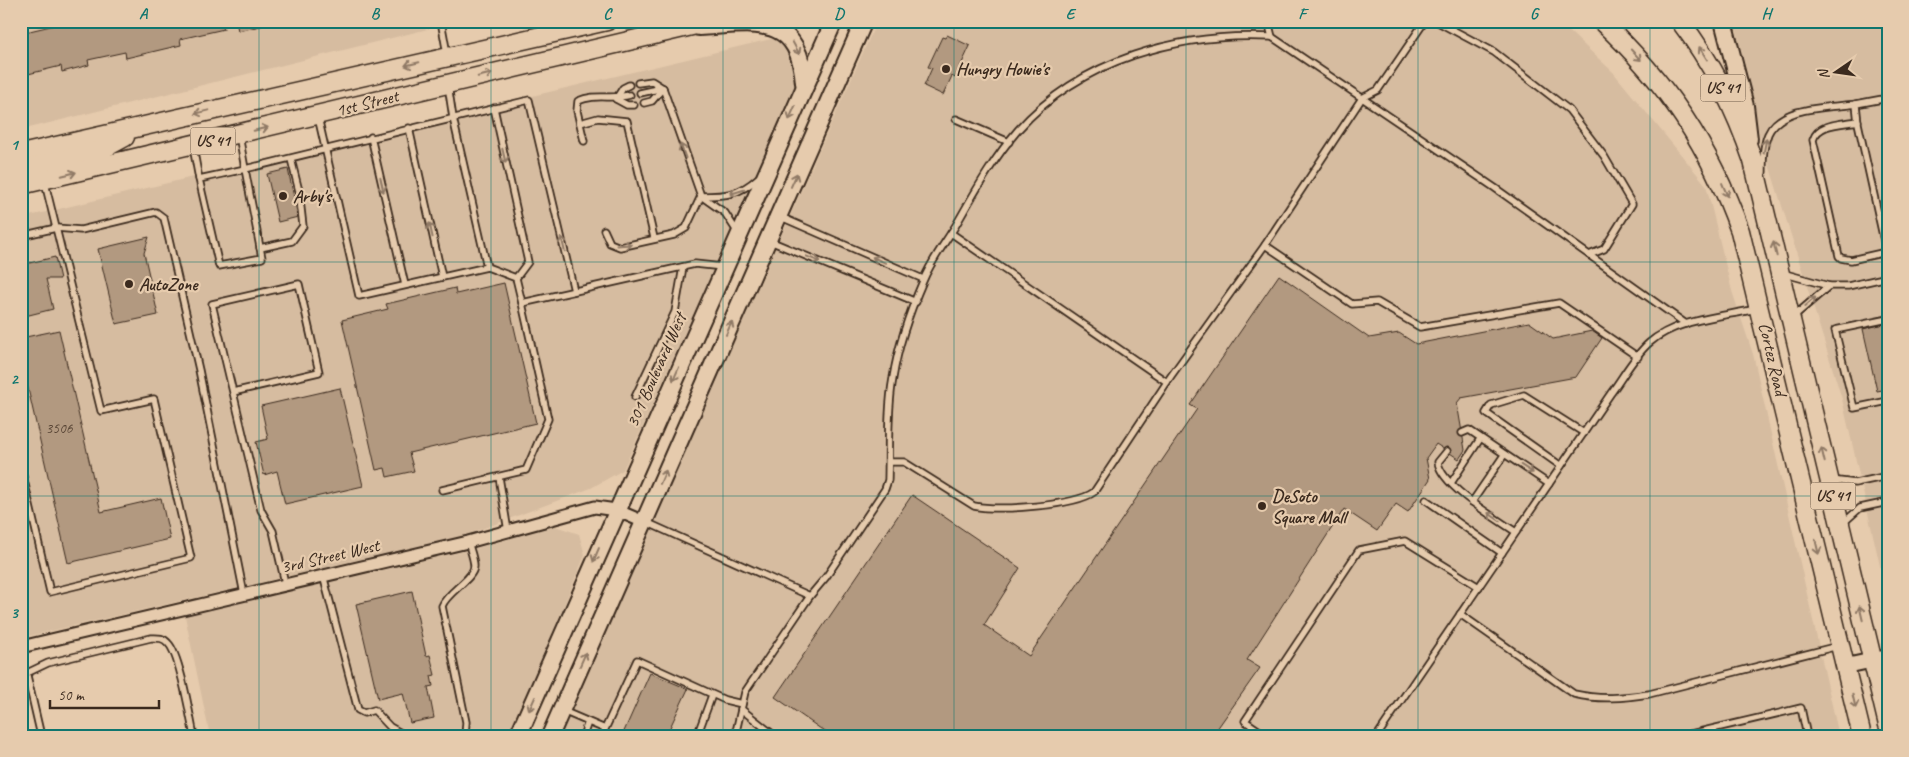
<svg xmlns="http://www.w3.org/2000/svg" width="1909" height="757" font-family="Caveat,sans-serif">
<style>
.built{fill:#d6bca0}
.building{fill:#b29980;stroke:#3b2a1e}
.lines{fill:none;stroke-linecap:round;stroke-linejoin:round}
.service-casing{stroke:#3b2a1e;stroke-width:9}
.minor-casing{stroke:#3b2a1e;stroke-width:15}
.tertiary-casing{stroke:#3b2a1e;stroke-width:18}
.secondary-casing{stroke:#3b2a1e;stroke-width:20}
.primary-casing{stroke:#3b2a1e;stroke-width:21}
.path{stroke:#3b2a1e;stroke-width:2.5;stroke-dasharray:5 4;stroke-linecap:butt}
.service{stroke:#e6cbad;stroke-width:5.5}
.minor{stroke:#e6cbad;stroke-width:11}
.tertiary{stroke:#e6cbad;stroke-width:14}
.secondary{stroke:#e6cbad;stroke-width:16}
.primary{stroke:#e6cbad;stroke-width:18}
.oneway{stroke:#907a66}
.grid{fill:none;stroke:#0f766e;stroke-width:1;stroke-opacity:0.55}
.poi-dot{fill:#3b2a1e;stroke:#e6cbad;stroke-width:2}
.labels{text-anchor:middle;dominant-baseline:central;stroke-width:4.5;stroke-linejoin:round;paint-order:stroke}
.number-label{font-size:15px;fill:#594636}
.shield{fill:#e6cbad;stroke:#6e5a49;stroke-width:1}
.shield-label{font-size:16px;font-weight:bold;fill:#3b2a1e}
.poi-label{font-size:18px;font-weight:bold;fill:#3b2a1e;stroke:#e6cbad;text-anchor:start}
.street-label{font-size:18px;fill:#3b2a1e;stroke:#e6cbad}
.neatline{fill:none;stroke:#0f766e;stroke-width:2}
.grid-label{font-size:16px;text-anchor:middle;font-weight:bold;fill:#0f766e}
</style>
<rect width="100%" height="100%" fill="#e6cbad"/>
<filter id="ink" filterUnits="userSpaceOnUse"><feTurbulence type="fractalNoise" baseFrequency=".02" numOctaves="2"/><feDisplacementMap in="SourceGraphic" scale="10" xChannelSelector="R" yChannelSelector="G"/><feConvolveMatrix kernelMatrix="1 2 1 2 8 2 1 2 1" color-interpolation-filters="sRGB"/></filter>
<g filter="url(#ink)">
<g class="built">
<polygon points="21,21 460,21 21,130"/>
<polygon points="877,21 1558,21 1613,72 1706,185 1732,291 1753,354 1839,736 558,736"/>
<polygon points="1734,21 1888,21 1888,601 1842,399 1754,116 1749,80"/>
<polygon points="775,38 790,52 796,74 795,90 623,470 591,488 466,535 21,638 21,218"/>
<polygon points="555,526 579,534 585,555 510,736 210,736 185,616 469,550"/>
</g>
<g class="building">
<polygon points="72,21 222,21 224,29 180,39 181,45 126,58 125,52 88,60 89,65 62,72 61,66 24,75 25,80 21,81 21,33"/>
<polygon points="236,21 283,21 238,31"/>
<polygon points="947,35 970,46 955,78 952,76 943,95 924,86 932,68 928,67 942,37 945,38"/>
<polygon points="288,169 298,217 278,222 267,174"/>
<polygon points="149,237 144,253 158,315 116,324 98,249"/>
<polygon points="55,257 60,279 46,279 53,309 21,317 21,265"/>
<polygon points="1279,275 1369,338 1399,333 1416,344 1529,322 1553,339 1592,331 1602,338 1576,377 1461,398 1457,403 1465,450 1459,459 1436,444 1426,458 1430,479 1408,512 1396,504 1377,531 1344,509 1247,660 1260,668 1212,736 831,736 775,697 912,495 1020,568 984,625 1029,656 1197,409 1190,405"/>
<polygon points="504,283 536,423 409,453 414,471 387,477 385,468 376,470 342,320 388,309 386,304 455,288 456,294"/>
<polygon points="1888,323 1888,389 1877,391 1863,329"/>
<polygon points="59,330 101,512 161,498 170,539 68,563 21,358 21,338"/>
<polygon points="340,388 363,486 285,504 277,471 264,475 256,442 268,439 261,406"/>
<polygon points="412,591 426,656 430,655 435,675 431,676 433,686 428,687 434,718 410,723 403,693 378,699 356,604"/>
<polygon points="650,673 688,689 666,736 622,736"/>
</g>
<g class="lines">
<g class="service-casing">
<g id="service">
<polyline points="441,21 447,54"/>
<polyline points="1268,21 1272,37"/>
<polyline points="1436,21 1494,52 1569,110 1604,156 1632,204 1604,249 1589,255"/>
<polyline points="638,83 652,81 663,88 701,196 725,213 738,233"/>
<polyline points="448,85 453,118 487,267 516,278 522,303"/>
<polyline points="640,93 663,88"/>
<polyline points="1888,98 1856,104 1858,123 1888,259"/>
<polyline points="616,99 623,88 629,85"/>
<polyline points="616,99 627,105 634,105"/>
<polyline points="644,103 652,101 663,88"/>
<polyline points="494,108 528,262 516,278"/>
<polyline points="318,117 359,296 487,267"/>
<polyline points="956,119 1009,142"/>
<path d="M1858,121C1842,124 1818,123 1813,140L1839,256L1841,258L1851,260L1886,252"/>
<polyline points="580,123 598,118 627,121 654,238"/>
<polyline points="409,128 442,277"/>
<polyline points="239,135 245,169 199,179 219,266 262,258 245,169 529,100 574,291"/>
<polyline points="371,137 405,285"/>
<path d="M584,141L577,111L578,101C596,93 610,100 630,95"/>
<polyline points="193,147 199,179"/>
<path d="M1763,172C1763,159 1763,146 1768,134C1781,105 1830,108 1856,104"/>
<path d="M701,196C726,196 739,195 758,178"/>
<polyline points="781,217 923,279"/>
<polyline points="604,230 610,243 620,247 674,235 686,228 701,196"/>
<polyline points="951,233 1167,382"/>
<polyline points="21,236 56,228 81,230 156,212 164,218 199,370 244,594"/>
<polyline points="770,241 916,302"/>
<polyline points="1265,245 1352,304 1377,302 1420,327 1559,303 1638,357"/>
<polyline points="260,248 292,241 303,226 299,191 291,159"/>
<polyline points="1782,273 1829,286 1848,286 1888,277"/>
<polyline points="1793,317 1829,286"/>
<polyline points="1888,319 1835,330 1854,408 1888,401"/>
<polyline points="233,392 319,372 299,284 212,304 261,510 273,531 285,583"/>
<polyline points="635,397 675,312 683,267"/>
<polyline points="1462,433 1469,430 1549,484"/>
<path d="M1447,451L1438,462C1441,486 1497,519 1516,532"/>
<path d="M889,462H904L974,506C998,511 1075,506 1094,492L1171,376L1265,245L1362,98L1378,90L1425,21"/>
<polyline points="1561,466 1486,413 1491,405 1524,395 1584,433"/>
<polyline points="21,467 50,592 191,558 154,399 101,411 45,183"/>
<polyline points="499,477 508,531"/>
<polyline points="1831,480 1855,483 1888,476"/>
<polyline points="1451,483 1480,439"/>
<polyline points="442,490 526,470 548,419 522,303 695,264 723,267"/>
<polyline points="1426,500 1502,553"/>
<polyline points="1472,502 1504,455"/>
<path d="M646,522L810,596L826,577L885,489L888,480C889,447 887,411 893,378C898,346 910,311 923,281C931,261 945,243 956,225C975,192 993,159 1018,130C1081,59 1180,32 1272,37L1495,188L1686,324"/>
<polyline points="1842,524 1860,508 1888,502"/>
<polyline points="323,575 358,710 364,713 374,710 390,727 406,736"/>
<path d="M1460,614L1574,694C1600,700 1623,698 1649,694L1838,646"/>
<polyline points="26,671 41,736"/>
<path d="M27,673L48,663L151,638C157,638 163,637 168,643C180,654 190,717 194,736"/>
<polyline points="741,709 775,736"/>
<polyline points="563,711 605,729 637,660 725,700 742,704"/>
<path d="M465,736L466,722L442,606C447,592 474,579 474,566C474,559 470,549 468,542"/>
<polyline points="583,736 588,722"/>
<polyline points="697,736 712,695"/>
<polyline points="735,736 745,692 810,596"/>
<polyline points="1267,736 1245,721 1359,550 1405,541 1479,587"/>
<path d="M1377,736L1611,393C1623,377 1634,356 1649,343C1676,319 1722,317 1756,309"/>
<polyline points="1682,736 1801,708 1807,736"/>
</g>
</g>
<g class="minor-casing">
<polyline id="minor" points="21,647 468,542 595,507 616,510 644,522"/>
</g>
<g class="tertiary-casing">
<polyline id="tertiary" points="1846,666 1888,657"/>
</g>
<g class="secondary-casing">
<g id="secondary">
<polyline points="1723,21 1745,106 1749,139"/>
<path d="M699,27C754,24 799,12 804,83"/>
<polyline points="518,736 834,21"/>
<polyline points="550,736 864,21"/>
</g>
</g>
<g class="primary-casing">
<g id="primary">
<path d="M1601,21C1667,82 1710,147 1740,231L1862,736"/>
<path d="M1680,21C1713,64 1736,110 1753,161L1888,725"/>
<polyline points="21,154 607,21"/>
<polyline points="21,170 101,150 125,137"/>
<polyline points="21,185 713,21"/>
</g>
</g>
<polyline class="path" points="798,28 806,21"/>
<use href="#service" class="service"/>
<use href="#minor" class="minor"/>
<use href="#tertiary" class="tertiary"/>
<use href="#secondary" class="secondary"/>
<use href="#primary" class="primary"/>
</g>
<defs><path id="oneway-shaft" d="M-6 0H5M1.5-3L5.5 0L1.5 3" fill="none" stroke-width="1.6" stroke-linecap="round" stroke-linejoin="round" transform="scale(1.25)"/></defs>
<g class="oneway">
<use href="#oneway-shaft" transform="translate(796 48) rotate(61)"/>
<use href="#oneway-shaft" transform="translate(1703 53) rotate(-122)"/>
<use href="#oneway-shaft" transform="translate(1636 55) rotate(47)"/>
<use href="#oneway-shaft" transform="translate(412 64) rotate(167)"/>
<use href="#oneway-shaft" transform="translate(485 75) rotate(-13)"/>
<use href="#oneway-shaft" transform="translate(202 112) rotate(167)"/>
<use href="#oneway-shaft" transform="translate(792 113) rotate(114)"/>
<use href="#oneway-shaft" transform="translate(261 129) rotate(-14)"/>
<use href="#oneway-shaft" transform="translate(1765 146) rotate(-79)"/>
<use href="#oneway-shaft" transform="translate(683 151) rotate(-110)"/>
<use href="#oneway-shaft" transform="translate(504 156) rotate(77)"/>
<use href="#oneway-shaft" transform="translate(69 174) rotate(-13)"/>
<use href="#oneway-shaft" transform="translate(794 180) rotate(-66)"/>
<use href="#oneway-shaft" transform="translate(382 185) rotate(77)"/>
<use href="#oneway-shaft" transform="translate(1725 190) rotate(67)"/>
<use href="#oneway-shaft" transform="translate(737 192) rotate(163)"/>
<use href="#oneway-shaft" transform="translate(431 230) rotate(-102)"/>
<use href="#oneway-shaft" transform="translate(563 244) rotate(-103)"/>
<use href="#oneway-shaft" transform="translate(624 245) rotate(-4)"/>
<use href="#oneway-shaft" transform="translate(1775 249) rotate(-103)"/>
<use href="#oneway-shaft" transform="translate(813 259) rotate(22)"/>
<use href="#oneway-shaft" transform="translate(879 260) rotate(-156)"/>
<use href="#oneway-shaft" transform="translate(1810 302) rotate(-41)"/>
<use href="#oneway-shaft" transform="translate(729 328) rotate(-66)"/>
<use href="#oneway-shaft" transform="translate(676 374) rotate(114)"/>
<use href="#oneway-shaft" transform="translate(1823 455) rotate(-103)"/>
<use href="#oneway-shaft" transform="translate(1527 469) rotate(33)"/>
<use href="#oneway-shaft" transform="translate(663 477) rotate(-66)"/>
<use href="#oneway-shaft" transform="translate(1494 517) rotate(-145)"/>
<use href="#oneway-shaft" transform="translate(1817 547) rotate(77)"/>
<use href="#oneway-shaft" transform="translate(596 555) rotate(113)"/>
<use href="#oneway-shaft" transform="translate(1861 613) rotate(-103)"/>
<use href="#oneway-shaft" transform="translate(583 659) rotate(-66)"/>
<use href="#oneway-shaft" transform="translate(1854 701) rotate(77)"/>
<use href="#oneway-shaft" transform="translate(532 704) rotate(114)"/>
</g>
</g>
<path class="grid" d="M259,21V736M491,21V736M723,21V736M954,21V736M1186,21V736M1418,21V736M1650,21V736M21,262H1888M21,496H1888"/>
<g class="poi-dot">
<circle cx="946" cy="69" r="5"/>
<circle cx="283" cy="196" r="5"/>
<circle cx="129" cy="284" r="5"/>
<circle cx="1262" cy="506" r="5"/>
</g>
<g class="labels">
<g class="number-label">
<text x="59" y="428">3506</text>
</g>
<g class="shield">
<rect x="1700.5" y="74.5" width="45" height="27" rx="4"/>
<rect x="190.5" y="127.5" width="45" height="27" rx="4"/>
<rect x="1810.5" y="482.5" width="45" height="27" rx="4"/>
</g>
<g class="shield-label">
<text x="1723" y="88">US 41</text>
<text x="213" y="141">US 41</text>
<text x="1833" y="496">US 41</text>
</g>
<g class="poi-label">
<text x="956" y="69">Hungry Howie's</text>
<text x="293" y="196">Arby's</text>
<text x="139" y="284">AutoZone</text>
<text x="1272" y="496">DeSoto<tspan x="1272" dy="21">Square Mall</tspan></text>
</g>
<g class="street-label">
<text transform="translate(367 103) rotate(-14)">1st Street</text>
<text transform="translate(1773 359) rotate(77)">Cortez Road</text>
<text transform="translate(656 370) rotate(-66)">301 Boulevard West</text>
<text transform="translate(330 556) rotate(-13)">3rd Street West</text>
</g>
</g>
<rect width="1909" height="757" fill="none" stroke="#e6cbad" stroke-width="55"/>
<g transform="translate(1836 72) rotate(257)" stroke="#e6cbad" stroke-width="4" paint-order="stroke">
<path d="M0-4L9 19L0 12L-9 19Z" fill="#3b2a1e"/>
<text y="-8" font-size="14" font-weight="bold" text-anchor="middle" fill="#3b2a1e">N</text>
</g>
<path d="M50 700v8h109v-8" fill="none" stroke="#3b2a1e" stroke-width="2.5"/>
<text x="58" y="700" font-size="15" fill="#3b2a1e" stroke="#e6cbad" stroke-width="4" paint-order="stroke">50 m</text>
<rect x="28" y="28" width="1854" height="702" class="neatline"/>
<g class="grid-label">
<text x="143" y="19">A</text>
<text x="375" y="19">B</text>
<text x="607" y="19">C</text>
<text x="839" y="19">D</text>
<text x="1070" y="19">E</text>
<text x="1302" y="19">F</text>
<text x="1534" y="19">G</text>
<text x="1766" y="19">H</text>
<text x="14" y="150">1</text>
<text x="14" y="384">2</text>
<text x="14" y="618">3</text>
</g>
</svg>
